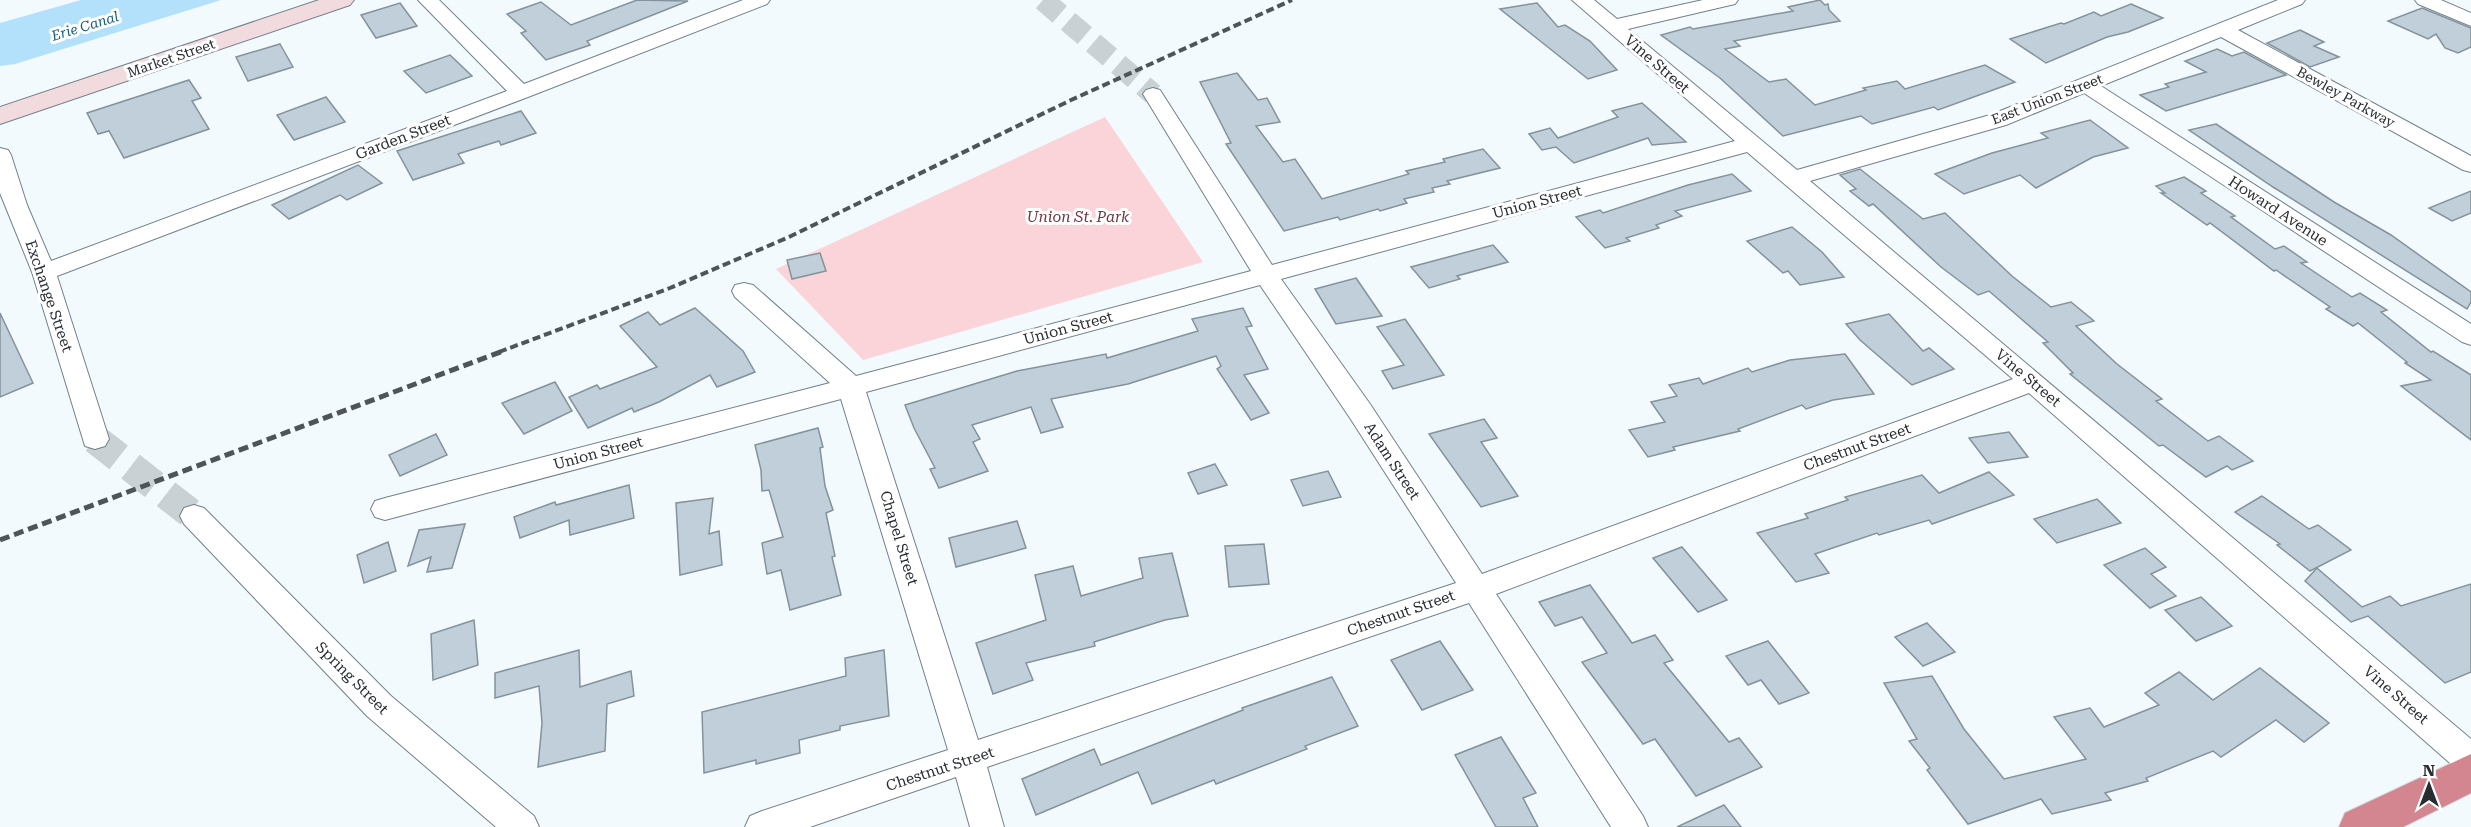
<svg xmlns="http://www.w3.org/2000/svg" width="2471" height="827" font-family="'Roboto Serif',serif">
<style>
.green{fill:#fad4d8}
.water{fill:#b3e0fb}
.building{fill:#c0cfd9;stroke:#83929b;stroke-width:1.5}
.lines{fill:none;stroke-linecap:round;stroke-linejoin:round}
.street-tunnel-far1{stroke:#cad1d5;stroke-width:22;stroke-dasharray:22 11;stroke-linecap:butt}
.street-tunnel{stroke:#cad1d5;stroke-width:30;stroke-dasharray:30 15;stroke-linecap:butt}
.street-casing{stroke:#728089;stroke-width:2}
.secondary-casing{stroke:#728089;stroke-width:2}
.highway-casing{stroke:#d4d5d6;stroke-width:2}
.street{fill:#fff;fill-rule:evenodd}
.secondary{fill:#f2dbde;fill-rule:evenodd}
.highway{fill:#d38690;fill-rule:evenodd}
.rail-far1{stroke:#4e5458;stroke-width:4;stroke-dasharray:8 4;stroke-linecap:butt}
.rail{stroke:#4e5458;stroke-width:5;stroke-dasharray:10 5;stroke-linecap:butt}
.labels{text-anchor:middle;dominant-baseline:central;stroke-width:6;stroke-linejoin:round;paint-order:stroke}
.far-water-label{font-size:14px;font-style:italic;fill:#145e82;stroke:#fff}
.far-street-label{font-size:14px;fill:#272d31;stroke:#fff}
.street-label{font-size:15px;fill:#272d31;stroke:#fff}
.park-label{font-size:15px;font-style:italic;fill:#74343f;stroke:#fff}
</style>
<rect width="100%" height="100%" fill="#f3fafe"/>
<polygon class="green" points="1105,117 1203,262 863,360 776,269"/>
<polygon class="water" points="81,0 221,0 15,64 0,66 0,23"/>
<g class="building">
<polygon points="637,0 688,1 587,41 590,45 546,60 521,33 526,31 507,14 541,2 571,25"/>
<polygon points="1820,0 1825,5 1828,4 1829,10 1840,21 1734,41 1740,46 1725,49 1769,82 1786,79 1815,105 1866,90 1863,88 1897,81 1905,89 1985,65 2015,82 1938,110 1934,107 1872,124 1861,116 1783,136 1720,78 1661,35 1690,27 1693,29 1793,11 1788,7"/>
<polygon points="400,3 417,26 376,38 361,15"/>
<polygon points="1537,3 1558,27 1565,25 1590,41 1617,70 1588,79 1500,9"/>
<polygon points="2131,4 2163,18 2128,32 2107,37 2046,63 2010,39 2061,23 2064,24 2094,12 2101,16"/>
<polygon points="2422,8 2471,28 2471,47 2458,53 2445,48 2436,34 2428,39 2388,21"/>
<polygon points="2300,30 2324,42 2314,46 2339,57 2310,67 2267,43"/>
<polygon points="280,44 293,67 248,81 236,57"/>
<polygon points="2217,49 2232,56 2244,52 2286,75 2166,111 2140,95 2169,87 2165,84 2206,72 2185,61"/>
<polygon points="450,55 472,76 426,93 404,71"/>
<polygon points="1237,73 1258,100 1267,98 1280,122 1256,126 1283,162 1295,159 1322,199 1409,174 1406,171 1445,162 1443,159 1483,149 1500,168 1447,181 1450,184 1432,188 1434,192 1404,199 1407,203 1380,211 1378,209 1340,220 1338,217 1284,231 1226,144 1231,143 1200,82"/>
<polygon points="189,80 201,98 192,101 209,129 124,158 109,131 98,134 87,113"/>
<polygon points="326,97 345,122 294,140 277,115"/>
<polygon points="1642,103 1686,142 1652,145 1648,138 1574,163 1556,147 1542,150 1529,134 1550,128 1558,138 1618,117 1612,111"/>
<polygon points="521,111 536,133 501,145 499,141 458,154 464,163 413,180 397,151"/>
<polygon points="2090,120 2128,148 2093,157 2036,188 2020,175 1964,194 1935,174 1992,153 2048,138 2041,133"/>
<polygon points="2216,124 2334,202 2391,235 2471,292 2471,302 2467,309 2273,187 2189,130"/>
<polygon points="358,165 382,183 347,200 340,195 289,219 272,205"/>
<polygon points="1860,169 1923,219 1945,213 2012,276 2051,307 2071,302 2094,321 2076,326 2117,364 2162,399 2156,401 2208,441 2219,436 2253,461 2232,470 2227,466 2206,477 2163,445 2159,446 2070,374 2073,373 2043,343 2048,342 1989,291 1978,295 1941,267 1873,204 1869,206 1850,191 1856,189 1840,175"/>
<polygon points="1732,174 1751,191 1675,211 1682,216 1656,225 1659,228 1626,238 1630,241 1605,248 1576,217 1600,210 1603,213 1688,185"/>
<polygon points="2184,177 2206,191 2201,193 2235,216 2231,217 2275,249 2284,246 2307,262 2301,263 2352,297 2360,293 2387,310 2381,312 2431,352 2433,351 2471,375 2471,440 2401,386 2431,380 2405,363 2407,362 2358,323 2353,326 2326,309 2330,307 2276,270 2274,271 2210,223 2207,225 2161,193 2165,193 2156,186"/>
<polygon points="2471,191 2471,213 2452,221 2429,208"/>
<polygon points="1792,227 1822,252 1844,277 1800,285 1788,271 1783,273 1747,241"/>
<polygon points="1493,245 1508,262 1457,276 1460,279 1429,288 1411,267"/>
<polygon points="820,253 826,271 792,279 787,260"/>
<polygon points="1356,278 1382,316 1336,324 1315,289"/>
<polygon points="695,308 743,351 755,372 717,387 710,375 659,402 634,412 632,408 588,428 569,397 597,385 600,389 657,367 620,326 648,312 660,325"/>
<polygon points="1243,308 1252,326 1246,327 1268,369 1244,375 1269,413 1251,420 1217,369 1221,366 1216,356 1128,384 1051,399 1063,427 1041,433 1031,407 972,425 980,439 973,442 988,471 939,488 930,469 935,468 914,428 905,405 1017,371 1106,354 1107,358 1198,331 1192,319"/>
<polygon points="0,313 33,383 0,397"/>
<polygon points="1889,314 1923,351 1929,348 1954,369 1912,385 1860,340 1846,324"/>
<polygon points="1405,319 1444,375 1393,389 1382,371 1404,365 1377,327"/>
<polygon points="1845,354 1874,394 1833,400 1806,409 1802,405 1738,429 1740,431 1673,447 1675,450 1648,457 1629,430 1665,422 1651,402 1677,396 1669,385 1699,378 1703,384 1748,368 1752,372 1790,360"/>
<polygon points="555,382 572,411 524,434 502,403"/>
<polygon points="1484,419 1497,438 1481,442 1518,496 1481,507 1429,434"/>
<polygon points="818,428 823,447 820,448 825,486 833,510 826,513 835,556 832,557 841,595 790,610 781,570 767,574 762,543 783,537 769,490 762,491 761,470 755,445"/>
<polygon points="2009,432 2028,457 1988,463 1969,438"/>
<polygon points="436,434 447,455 400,476 389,455"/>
<polygon points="1215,464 1227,485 1198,494 1188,473"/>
<polygon points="1328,471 1341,497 1303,506 1291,480"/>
<polygon points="1989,472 2014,495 1932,524 1929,520 1879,535 1877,533 1815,554 1829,573 1796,582 1757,533 1808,518 1805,514 1848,500 1845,497 1922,475 1939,493"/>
<polygon points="629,485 634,518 570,535 569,520 520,538 514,517 555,502 556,505"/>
<polygon points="2262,496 2309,529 2318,525 2351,550 2310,571 2277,545 2280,544 2235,512"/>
<polygon points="713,498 709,534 719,531 722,565 680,575 676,503"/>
<polygon points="2097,499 2121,523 2057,543 2034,519"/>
<polygon points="1017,521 1026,548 956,567 949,538"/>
<polygon points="465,524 452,568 427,572 431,557 408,566 419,530"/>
<polygon points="388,542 396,571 364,583 357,555"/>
<polygon points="1264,544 1269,584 1229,587 1225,546"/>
<polygon points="1682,547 1727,600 1698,612 1653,558"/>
<polygon points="2145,548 2166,567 2151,574 2176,596 2150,608 2104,565"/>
<polygon points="1172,553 1188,616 1165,620 1094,642 1095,646 1026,663 1033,680 993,694 976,643 1046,620 1035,575 1073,566 1081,596 1143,578 1139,558"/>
<polygon points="2317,568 2362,607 2390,596 2401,606 2471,584 2471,672 2445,683 2368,616 2351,622 2305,581"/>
<polygon points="1590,585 1632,643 1655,635 1673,660 1664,663 1729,742 1739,738 1762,767 1696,796 1655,739 1643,744 1582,662 1607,653 1582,617 1555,626 1539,602"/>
<polygon points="2201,597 2232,626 2196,641 2165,610"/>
<polygon points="474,620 478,665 433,680 431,634"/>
<polygon points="1927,623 1955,652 1923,666 1895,637"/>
<polygon points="1440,641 1473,690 1422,710 1391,660"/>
<polygon points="1768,641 1809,693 1779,704 1761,680 1748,685 1726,656"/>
<polygon points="579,650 580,687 631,671 634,696 607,704 605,751 538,767 542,723 539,686 495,698 495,673"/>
<polygon points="884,650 889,716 840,726 840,730 799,740 800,753 756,764 756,760 704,773 702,712 846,676 845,658"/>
<polygon points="2260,668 2329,723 2304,742 2276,720 2221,757 2213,751 2146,778 2148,781 2105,793 2111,800 2052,814 2041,799 1968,824 1927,770 1930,768 1909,741 1917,739 1884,683 1932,676 1964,729 2004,779 2086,759 2054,717 2090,708 2104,727 2159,705 2145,693 2179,672 2213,700"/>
<polygon points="1332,677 1358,726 1305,746 1307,749 1216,784 1214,780 1152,804 1138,772 1036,815 1022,779 1094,749 1101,765 1243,710 1242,708"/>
<polygon points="1501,737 1536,793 1523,798 1538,827 1496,827 1455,755"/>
<polygon points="1724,805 1741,827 1677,827"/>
</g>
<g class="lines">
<polyline class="street-tunnel-far1" points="1043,0 1153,94"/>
<polyline class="street-tunnel" points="95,439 194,516"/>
<g class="street-casing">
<g id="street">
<polygon points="418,0 439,0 524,84 743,0 770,0 767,4 528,97 57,276 109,439 105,446 95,449 85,446 32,272 0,193 0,148 8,150 11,155 27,205 51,261 507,91"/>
<path d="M1572,0H1594L1617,19L1703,0H1738L1735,4L1628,29L1797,170L1990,115L2278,0H2305L2302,4L2238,30L2471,156V172L2463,170L2221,37L2101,86L2471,324V345L2462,342L2084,93L2006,125L1810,181L2471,739V775L2459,771L2029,393L1496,594L1643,816L1648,827H1611L1469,603L987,767L1004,827H970L956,777L810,827H745L750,816L762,811L948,750L841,399L385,520L375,517L371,509L375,501L385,498L830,383L735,297L732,291L735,285L744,283L753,285L856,376L1251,271L1143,94L1146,90L1153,88L1160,90L1272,265L1735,141ZM1747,152L2013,379L1482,574L1370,404L1281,279ZM1260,285L1350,418L1456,583L978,740L866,392Z"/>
<polygon points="2415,0 2441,0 2471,13 2471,26 2418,4"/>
<polygon points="194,505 204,508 391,696 534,816 539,827 496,827 367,716 184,524 180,516 184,508"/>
</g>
</g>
<g class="secondary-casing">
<polygon id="secondary" points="319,0 354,0 350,5 0,124 0,107"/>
</g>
<g class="highway-casing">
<polygon id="highway" points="2471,754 2471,793 2403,827 2339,827 2345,813"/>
</g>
<use href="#street" class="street"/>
<use href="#secondary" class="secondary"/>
<use href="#highway" class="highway"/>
<polyline class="rail-far1" points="499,352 670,288 789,237 1071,100 1292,0"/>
<polyline class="rail" points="0,540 503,351"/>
</g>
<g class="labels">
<g class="far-water-label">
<text transform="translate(85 26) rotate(-17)">Erie Canal</text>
</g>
<g class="far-street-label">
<text transform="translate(171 58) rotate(-19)">Market Street</text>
<text transform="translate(2346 97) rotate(29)">Bewley Parkway</text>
<text transform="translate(2047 99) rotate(-21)">East Union Street</text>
</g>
<g class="street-label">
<text transform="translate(1657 64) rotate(41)">Vine Street</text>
<text transform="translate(403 137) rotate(-21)">Garden Street</text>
<text transform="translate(1537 202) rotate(-15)">Union Street</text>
<text transform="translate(2278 211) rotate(33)">Howard Avenue</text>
<text transform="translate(49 296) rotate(71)">Exchange Street</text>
<text transform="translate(1068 328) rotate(-15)">Union Street</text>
<text transform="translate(2028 378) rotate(40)">Vine Street</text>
<text transform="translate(1857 447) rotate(-20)">Chestnut Street</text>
<text transform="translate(598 453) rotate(-15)">Union Street</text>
<text transform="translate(1392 461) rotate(57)">Adam Street</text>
<text transform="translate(899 538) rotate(73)">Chapel Street</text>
<text transform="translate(1401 613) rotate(-19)">Chestnut Street</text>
<text transform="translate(352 678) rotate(45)">Spring Street</text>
<text transform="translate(2396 695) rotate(41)">Vine Street</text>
<text transform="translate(940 769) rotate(-18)">Chestnut Street</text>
</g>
<g class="park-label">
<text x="1078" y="217">Union St. Park</text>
</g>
</g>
<g transform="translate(2429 785)" stroke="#ffffff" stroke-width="4.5" paint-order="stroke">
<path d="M0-4.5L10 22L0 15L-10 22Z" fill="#272d31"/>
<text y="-9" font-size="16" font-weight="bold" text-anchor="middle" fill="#272d31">N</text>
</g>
</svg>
